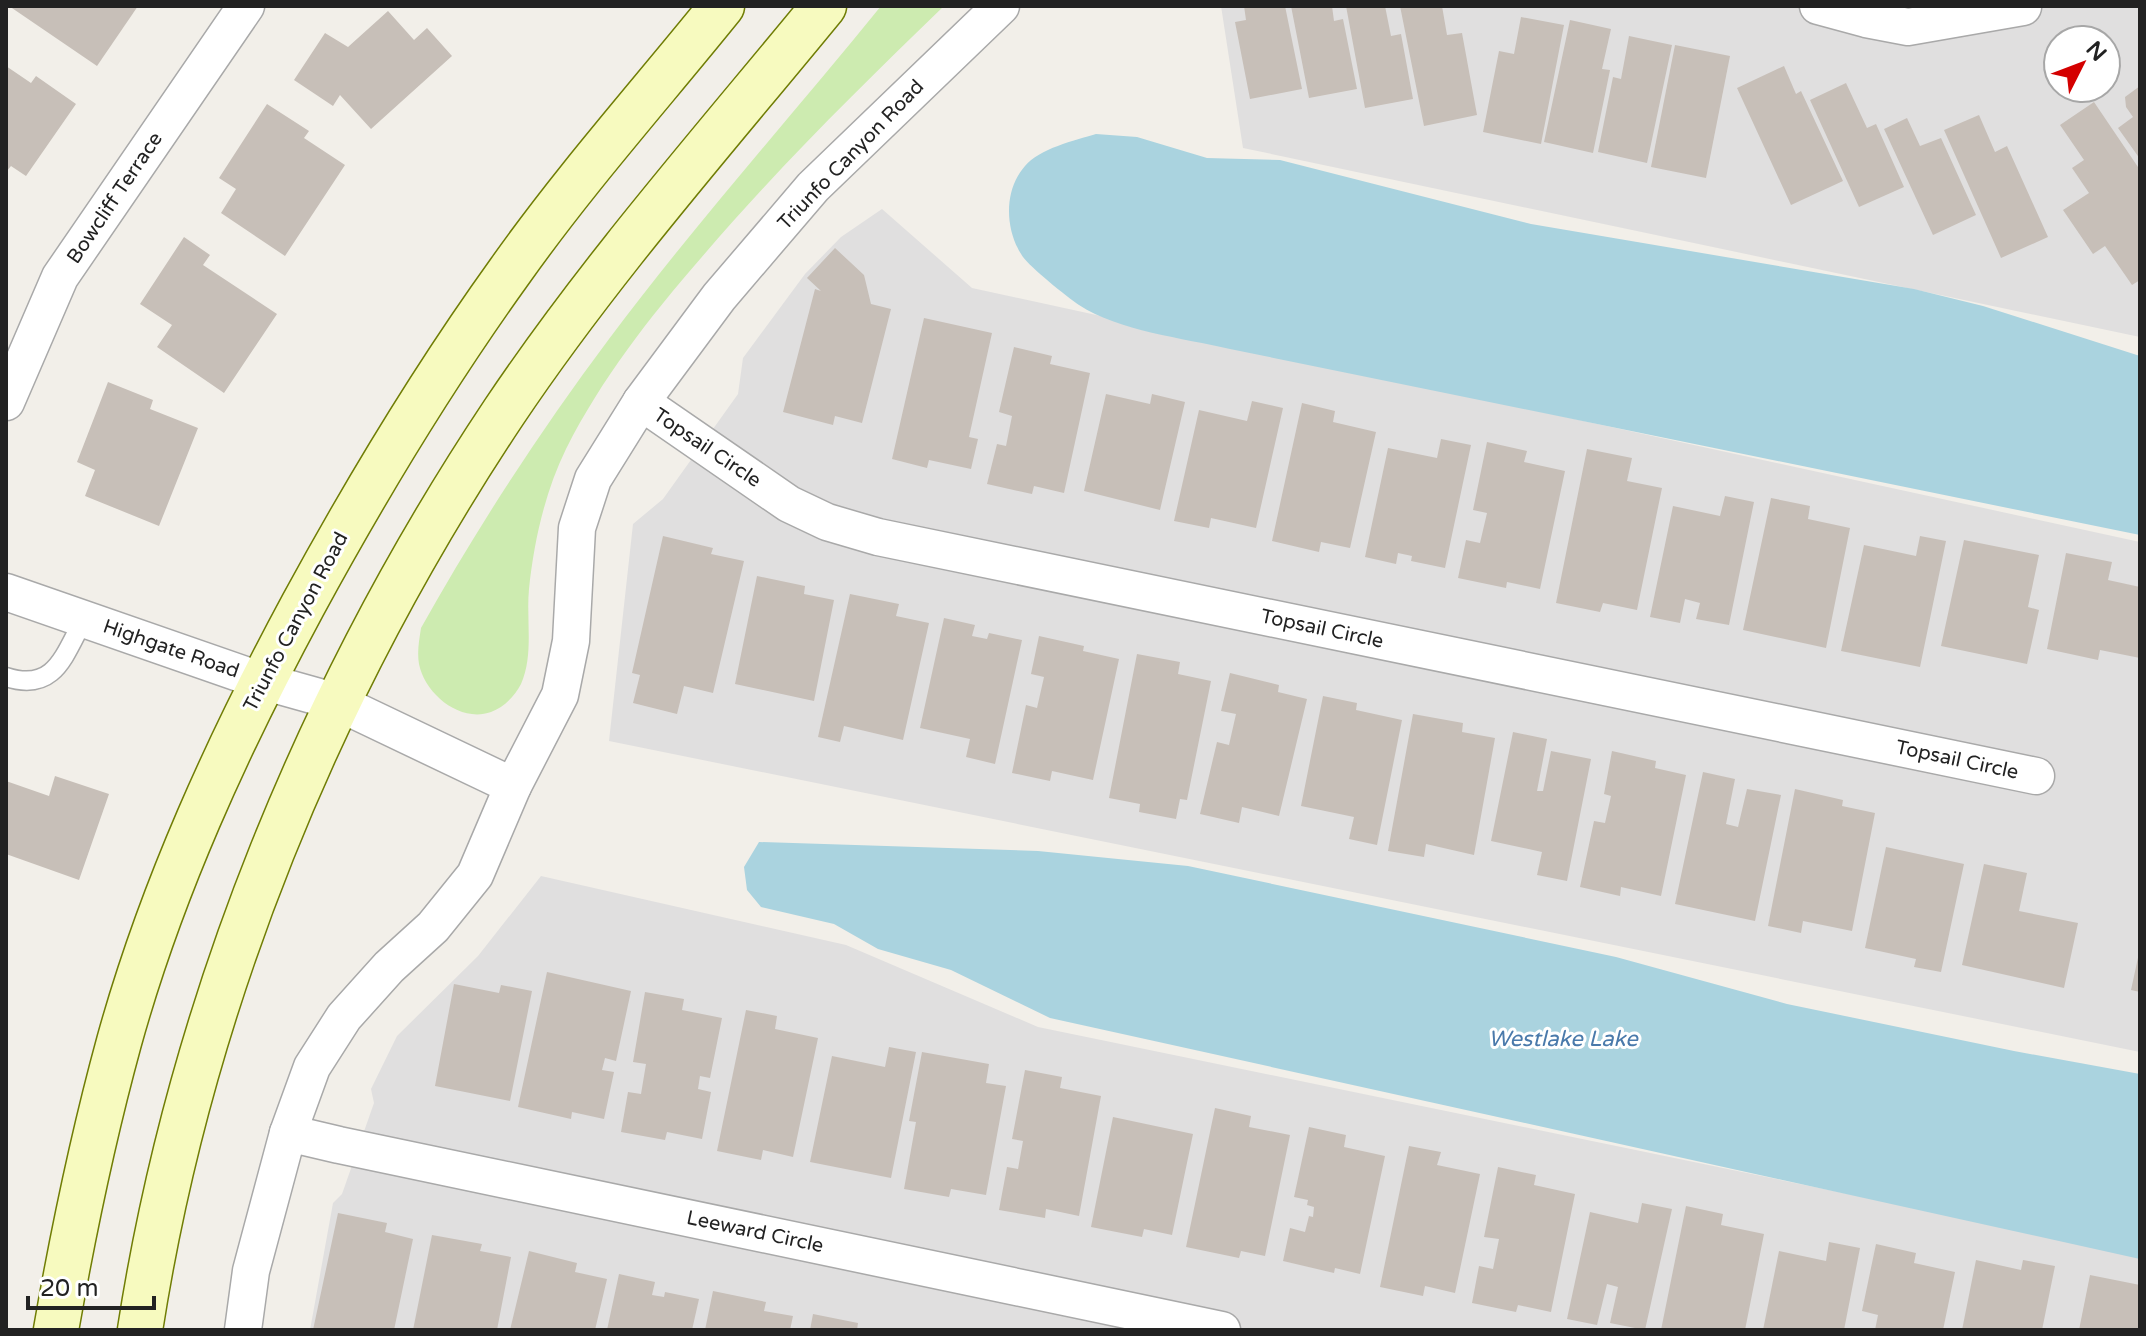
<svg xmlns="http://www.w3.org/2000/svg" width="2146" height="1336" font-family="'Varela Round',sans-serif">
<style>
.residential{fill:#e0dfdf;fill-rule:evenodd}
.grass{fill:#cdebb0}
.water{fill:#aad3df}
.building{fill:#c7bfb8}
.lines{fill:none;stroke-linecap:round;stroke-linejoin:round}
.lane-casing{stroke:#a9a9a9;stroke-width:21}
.street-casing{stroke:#a9a9a9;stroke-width:39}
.secondary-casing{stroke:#707d05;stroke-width:47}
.lane{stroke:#fff;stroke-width:18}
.street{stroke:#fff;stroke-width:36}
.secondary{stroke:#f7fabf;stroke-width:44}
.labels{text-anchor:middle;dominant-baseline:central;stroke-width:6;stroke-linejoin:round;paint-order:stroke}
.street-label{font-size:20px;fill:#222;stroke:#fff}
.water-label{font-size:22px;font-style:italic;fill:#4a7aab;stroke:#fff}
</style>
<rect width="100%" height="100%" fill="#f2efe9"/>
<g class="residential">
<path d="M1221,6H2140V337L1243,148ZM2058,40H2106V88H2058Z"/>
<polygon points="882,209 972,288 2140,542 2140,1052 609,741 633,524 663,499 738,394 743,358 805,274 841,237"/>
<polygon points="541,876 846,945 1038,1027 2140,1254 2140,1330 310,1330 333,1203 342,1194 374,1103 371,1089 397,1036 478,956"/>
</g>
<path class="grass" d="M881,6H944C860,87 777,169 701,258C649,318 602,378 566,449C545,492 534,541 529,589C526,620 534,655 521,684C515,696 503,708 491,712C460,723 425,694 419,664C417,652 419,641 421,628C477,528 540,431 609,339C695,224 791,117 881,6Z"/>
<g class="water">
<path d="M1096,134L1137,137L1207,158L1280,160L1531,224L1914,289L1983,306L2140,356V535L1230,349C1183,338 1119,331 1079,305C1067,297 1030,267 1023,257C1005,231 1003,191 1025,166C1039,149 1075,140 1096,134Z"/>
<polygon points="759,842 1038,851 1188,866 1616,957 1787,1004 2014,1051 2140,1074 2140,1259 1050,1018 951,970 878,949 834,924 761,907 747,890 744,867"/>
</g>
<g class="building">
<polygon points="9,6 138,6 97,66"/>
<polygon points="1244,6 1285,6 1302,89 1250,99 1235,22 1246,20"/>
<polygon points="1291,6 1332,6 1334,21 1343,19 1357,89 1309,98"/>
<polygon points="1346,6 1385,6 1391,36 1401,34 1413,99 1365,108"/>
<polygon points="1400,6 1442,6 1447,35 1462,33 1477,115 1424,126"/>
<polygon points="388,11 414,40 427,28 452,56 371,129 340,95 333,106 294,80 325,33 348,47"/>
<polygon points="1521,17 1564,25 1541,144 1483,132 1499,51 1514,54"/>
<polygon points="1570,20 1611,29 1602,69 1610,70 1593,153 1544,142"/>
<polygon points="1629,36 1672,45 1647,163 1598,152 1613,77 1621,79"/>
<polygon points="1675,45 1730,56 1706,178 1651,167"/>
<polygon points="6,66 31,83 36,76 76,104 26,176 11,166 6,172"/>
<polygon points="1784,66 1796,94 1801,91 1843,181 1791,205 1737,88"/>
<polygon points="1846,83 1867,128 1876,124 1904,187 1859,207 1810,100"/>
<polygon points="2140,86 2140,159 2118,128 2133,117 2126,107 2125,97"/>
<polygon points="2094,102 2140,170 2140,280 2132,285 2105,246 2093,254 2063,210 2089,193 2072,168 2084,160 2060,125"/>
<polygon points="267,104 309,131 304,138 345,165 285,256 221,213 236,189 219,178"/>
<polygon points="1979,115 1995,152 2007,146 2048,237 2001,258 1944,130"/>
<polygon points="1907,118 1920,146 1941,138 1976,215 1933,235 1884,129"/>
<polygon points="184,237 210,255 203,265 277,314 224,393 157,347 172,325 140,304"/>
<polygon points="835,248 864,275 871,304 891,309 862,423 835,416 833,425 783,412 815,289 821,291 807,278"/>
<polygon points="924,318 992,333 969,437 978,439 971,469 929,460 927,468 892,459"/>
<polygon points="1014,347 1052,356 1050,364 1090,373 1064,493 1034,486 1032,494 987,484 997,444 1006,446 1012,416 999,412"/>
<polygon points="108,382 153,400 150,409 198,428 159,526 85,496 95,470 77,462"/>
<polygon points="1106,394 1150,404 1152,394 1185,402 1160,510 1084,491"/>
<polygon points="1252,401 1283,408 1256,528 1211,518 1209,528 1174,521 1199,410 1247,421"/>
<polygon points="1302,403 1335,411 1333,422 1376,432 1350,548 1321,542 1319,552 1272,541"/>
<polygon points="1441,439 1471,445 1445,568 1411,561 1412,556 1398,553 1396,564 1365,557 1388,448 1437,458"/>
<polygon points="1487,442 1527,451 1524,462 1565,471 1540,589 1507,582 1506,588 1458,578 1466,540 1480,543 1487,513 1473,510"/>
<polygon points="1587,449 1632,458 1627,481 1662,488 1637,610 1603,603 1600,612 1556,603"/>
<polygon points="1725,496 1754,502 1729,625 1696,619 1700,603 1685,599 1680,623 1650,617 1673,506 1720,516"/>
<polygon points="1771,498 1810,506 1808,519 1850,528 1826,648 1743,630"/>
<polygon points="663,536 713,548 711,554 744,561 713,693 684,686 677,714 633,703 640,675 632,673"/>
<polygon points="1920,536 1946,541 1920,667 1841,651 1864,545 1916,556"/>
<polygon points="1964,540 2039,555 2028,607 2039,610 2027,664 1941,646"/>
<polygon points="2066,553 2112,562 2108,580 2140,587 2140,658 2100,650 2098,660 2047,649"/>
<polygon points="757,576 805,586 804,594 834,600 814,701 735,684"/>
<polygon points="850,594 899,604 896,616 929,623 903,740 844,726 840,742 818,737"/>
<polygon points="944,618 975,625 972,636 987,639 989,633 1022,640 995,764 966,757 970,739 920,728"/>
<polygon points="1039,636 1084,646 1083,651 1119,659 1093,780 1052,771 1050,781 1012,773 1026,705 1037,708 1044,677 1031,674"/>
<polygon points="1137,654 1180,662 1178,674 1211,681 1187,800 1180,799 1176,819 1139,812 1140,804 1109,798"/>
<polygon points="1230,673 1279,685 1278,692 1307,699 1279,816 1242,807 1239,823 1200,814 1217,742 1229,745 1236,714 1221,711"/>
<polygon points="1323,696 1357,703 1356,710 1402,720 1377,845 1349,839 1354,817 1301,806"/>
<polygon points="1413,714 1463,723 1462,732 1495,738 1474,855 1426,844 1424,857 1388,851"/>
<polygon points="1513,732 1547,739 1537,791 1543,791 1551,751 1591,759 1567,881 1537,875 1542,852 1491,841"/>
<polygon points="1612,751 1656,761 1655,768 1686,775 1661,896 1621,887 1620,896 1580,887 1594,821 1605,823 1611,796 1604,794"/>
<polygon points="1703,772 1735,779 1726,824 1738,827 1747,789 1781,795 1755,921 1675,904"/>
<polygon points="55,776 109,794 79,880 6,854 6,781 49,796"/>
<polygon points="1795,789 1843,800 1842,806 1875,813 1852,931 1803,921 1801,933 1768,926"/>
<polygon points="1886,847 1964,864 1941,972 1914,967 1916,959 1865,948"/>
<polygon points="1984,864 2027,873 2019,911 2078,923 2064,988 1962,965"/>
<polygon points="2139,953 2140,953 2140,992 2131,990"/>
<polygon points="547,972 631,991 616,1061 605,1058 602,1070 614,1072 604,1119 572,1112 571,1119 518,1107"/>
<polygon points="454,984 499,993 501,985 532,991 510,1101 435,1086"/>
<polygon points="645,992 684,999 682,1010 722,1018 710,1078 700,1076 698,1089 711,1092 702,1139 667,1132 665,1140 621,1132 628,1092 641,1094 646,1064 633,1062"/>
<polygon points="746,1010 777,1016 775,1029 818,1038 793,1157 763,1150 761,1160 717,1151"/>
<polygon points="889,1047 916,1052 891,1178 810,1162 832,1056 885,1067"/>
<polygon points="922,1052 989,1064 986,1083 1006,1086 986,1195 951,1189 949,1197 904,1189 916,1122 909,1121"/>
<polygon points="1025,1070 1062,1077 1060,1088 1101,1096 1079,1216 1046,1209 1045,1218 999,1210 1007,1167 1018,1169 1023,1141 1012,1139"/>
<polygon points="1215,1108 1251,1116 1249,1127 1290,1135 1265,1256 1241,1251 1239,1258 1186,1247"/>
<polygon points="1113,1117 1193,1134 1172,1235 1144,1229 1142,1237 1091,1227"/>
<polygon points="1309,1127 1346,1135 1344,1147 1385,1156 1360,1274 1335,1268 1334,1273 1283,1261 1290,1228 1305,1232 1309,1216 1313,1217 1314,1207 1307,1205 1308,1200 1294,1197"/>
<polygon points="1409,1146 1441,1152 1437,1165 1480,1174 1455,1293 1425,1286 1423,1296 1380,1287"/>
<polygon points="1498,1167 1536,1175 1534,1185 1575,1194 1551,1312 1518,1305 1516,1312 1472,1303 1479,1266 1493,1269 1499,1239 1484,1237"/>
<polygon points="1642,1203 1672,1209 1645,1330 1610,1323 1618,1287 1607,1284 1597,1325 1567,1319 1590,1212 1638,1223"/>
<polygon points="1686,1206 1723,1214 1721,1225 1764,1234 1745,1330 1661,1330"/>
<polygon points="338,1213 387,1223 385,1232 413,1239 394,1330 313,1330"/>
<polygon points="432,1235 482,1244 480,1251 511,1257 497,1330 413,1330"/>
<polygon points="1829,1242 1860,1248 1844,1330 1763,1330 1779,1251 1826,1261"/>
<polygon points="1876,1244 1916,1253 1914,1263 1955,1272 1943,1330 1875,1330 1878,1315 1862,1311"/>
<polygon points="529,1251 577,1263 575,1272 607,1279 595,1330 510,1330"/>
<polygon points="1976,1260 2021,1270 2023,1260 2055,1266 2042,1330 1962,1330"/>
<polygon points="619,1274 655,1282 652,1295 664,1297 665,1292 699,1299 692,1330 607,1330"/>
<polygon points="2090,1275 2140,1285 2140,1330 2079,1330"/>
<polygon points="713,1291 766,1302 764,1311 793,1316 790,1330 705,1330"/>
<polygon points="813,1314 858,1323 857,1330 810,1330"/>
</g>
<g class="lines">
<g class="lane-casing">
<path id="lane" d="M6,677C55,693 64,655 84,619"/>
</g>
<g class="street-casing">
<g id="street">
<polyline points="1818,6 1866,19 1908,27 2023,7"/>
<polyline points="6,402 60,277 246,6"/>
<polyline points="641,402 789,504 827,522 878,537 2036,776"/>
<polyline points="6,592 262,681 337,702 513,786"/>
<polyline points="288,1133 339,1145 1222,1330"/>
<polyline points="243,1330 251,1271 288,1133 312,1067 344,1017 389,967 433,927 475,875 513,786 560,695 571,641 577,528 593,479 641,402 719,297 813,187 1001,6"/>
</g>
</g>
<g class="secondary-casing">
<g id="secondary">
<path d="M56,1330C73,1233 93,1137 119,1042C161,890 228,744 303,605C366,489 433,378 510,271C575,179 651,94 722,6"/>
<path d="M140,1330C191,1002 320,688 504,412C600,269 715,139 824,6"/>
</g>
</g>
<use href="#lane" class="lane"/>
<use href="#street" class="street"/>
<use href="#secondary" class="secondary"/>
</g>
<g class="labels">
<g class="street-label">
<text transform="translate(851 155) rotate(-46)">Triunfo Canyon Road</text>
<text transform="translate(115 198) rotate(-56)">Bowcliff Terrace</text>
<text transform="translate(707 448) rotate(34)">Topsail Circle</text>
<text transform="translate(296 622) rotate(-62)">Triunfo Canyon Road</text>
<text transform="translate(1322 629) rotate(12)">Topsail Circle</text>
<text transform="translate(171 649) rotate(19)">Highgate Road</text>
<text transform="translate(1957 760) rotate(12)">Topsail Circle</text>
<text transform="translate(755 1232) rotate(12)">Leeward Circle</text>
</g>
<g class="water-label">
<text x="1563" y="1039">Westlake Lake</text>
</g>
</g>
<rect width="2146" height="1336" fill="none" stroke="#222222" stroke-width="16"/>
<g transform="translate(2082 64) rotate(48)"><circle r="38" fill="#ffffff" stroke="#a7a7a7" stroke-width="2"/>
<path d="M0-6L14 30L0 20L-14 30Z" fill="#d40000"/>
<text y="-12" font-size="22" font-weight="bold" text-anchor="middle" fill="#222222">N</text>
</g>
<path d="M28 1296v12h126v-12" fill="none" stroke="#222222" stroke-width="4"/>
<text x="40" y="1296" font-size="24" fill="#222222" stroke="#ffffff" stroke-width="6" paint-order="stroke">20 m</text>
</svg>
